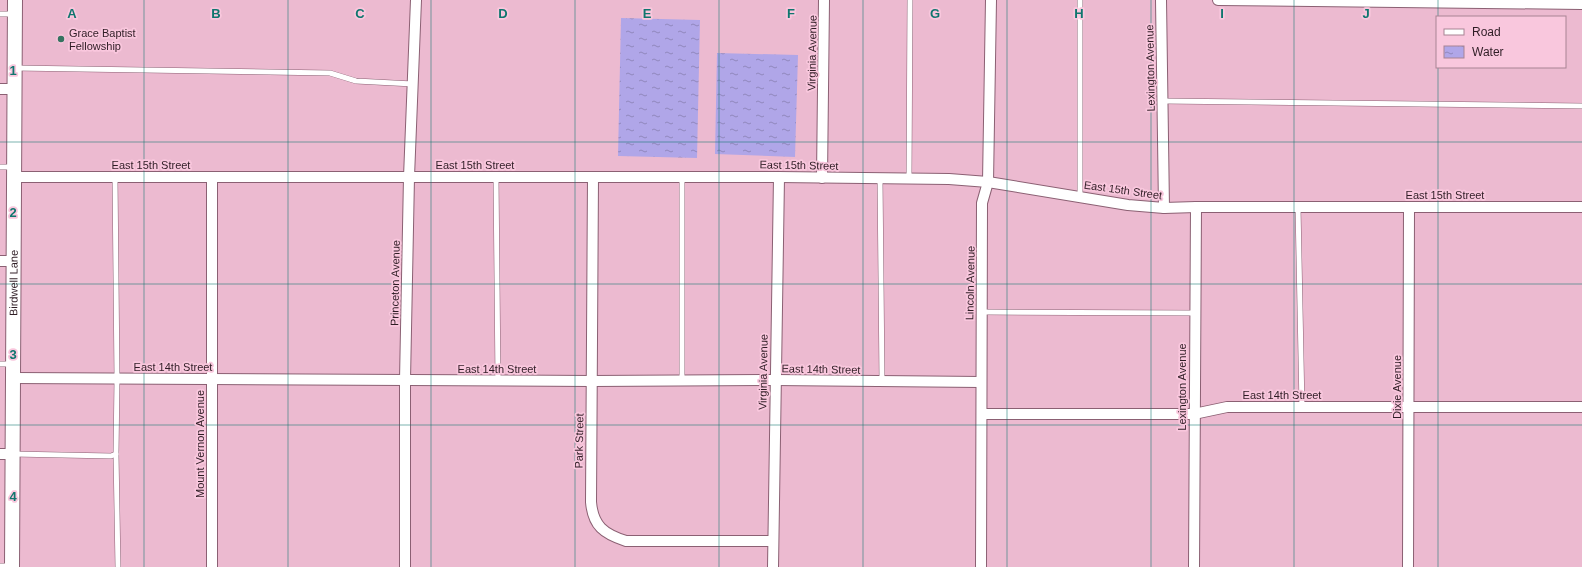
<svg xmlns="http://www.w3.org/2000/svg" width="1582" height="567" font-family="Arial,sans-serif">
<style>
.water{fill:url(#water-ripples)}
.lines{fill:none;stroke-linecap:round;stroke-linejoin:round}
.service-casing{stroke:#8b6073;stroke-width:6}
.minor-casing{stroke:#8b6073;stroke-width:12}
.secondary-casing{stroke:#8b6073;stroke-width:16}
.service{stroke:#fff;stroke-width:5}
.minor{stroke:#fff;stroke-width:10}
.secondary{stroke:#fff;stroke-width:14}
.grid{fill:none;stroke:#0f766e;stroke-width:1;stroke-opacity:0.55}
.poi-dot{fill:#357360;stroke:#f9c7dd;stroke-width:1.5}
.labels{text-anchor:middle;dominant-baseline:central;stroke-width:3.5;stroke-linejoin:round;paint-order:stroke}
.poi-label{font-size:11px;fill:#2f1d25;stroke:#f9c7dd;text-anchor:start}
.street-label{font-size:11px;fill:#2f1d25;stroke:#f9c7dd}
.grid-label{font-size:13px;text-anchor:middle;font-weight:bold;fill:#0f766e;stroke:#f9c7dd;stroke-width:3.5;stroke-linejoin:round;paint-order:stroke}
</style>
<defs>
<pattern id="water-ripples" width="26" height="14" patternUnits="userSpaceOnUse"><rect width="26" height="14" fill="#b0a6e8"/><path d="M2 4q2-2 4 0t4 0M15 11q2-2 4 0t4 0" fill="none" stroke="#9087bc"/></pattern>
</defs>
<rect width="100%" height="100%" fill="#ecbad0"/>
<g class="water">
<polygon points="621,18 700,20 697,158 618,156"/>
<polygon points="717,53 798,55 795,157 715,154"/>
</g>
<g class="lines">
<g class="service-casing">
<g id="service">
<polyline points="0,14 14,14"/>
<polyline points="15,68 330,73 356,81 413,84"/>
<polyline points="1162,101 1582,106"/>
<polyline points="0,167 13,167"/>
<polyline points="496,177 498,381"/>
<polyline points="682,177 682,381"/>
<polyline points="880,178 882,381"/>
<polyline points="909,179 910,0"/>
<polyline points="1080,197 1080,0"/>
<polyline points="1298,207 1302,407"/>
<polyline points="982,312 1195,313"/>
<polyline points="0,364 12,364"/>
<polyline points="13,454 111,456 116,454 117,379 115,177"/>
<polyline points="116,454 118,567"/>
<polyline points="0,566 11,566"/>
</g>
</g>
<g class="minor-casing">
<g id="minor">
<polyline points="1161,0 1164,208"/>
<polyline points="1218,0 1582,4"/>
<polyline points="0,89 14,89"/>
<polyline points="14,177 779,177 949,179 988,182 1128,205 1164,208 1196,207 1582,207"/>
<polyline points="212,177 212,567"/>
<path d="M593,177L591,502C593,526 604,534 626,541H773"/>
<polyline points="822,178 824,0"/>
<polyline points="0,261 13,261"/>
<polyline points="13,378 592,381 775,380 981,382"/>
<polyline points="982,414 1194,414 1227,407 1582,407"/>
<polyline points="0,454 13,454"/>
<polyline points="405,567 405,380 409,177 416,0"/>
<polyline points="773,567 779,177"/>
<polyline points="981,567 982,203 988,182 991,0"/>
<polyline points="1194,567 1196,207"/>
<polyline points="1408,567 1409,207"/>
</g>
</g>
<g class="secondary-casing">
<g id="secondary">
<path id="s1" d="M12,567L15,0"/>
</g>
</g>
<use href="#service" class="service"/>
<use href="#minor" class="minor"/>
<use href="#secondary" class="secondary"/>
</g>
<path class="grid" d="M144,0V567M288,0V567M431,0V567M575,0V567M719,0V567M863,0V567M1007,0V567M1151,0V567M1294,0V567M1438,0V17M1438,67V567M0,142H1582M0,284H1582M0,425H1582"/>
<circle class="poi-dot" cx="61" cy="39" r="4"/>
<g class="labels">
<g class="poi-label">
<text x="69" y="33">Grace Baptist<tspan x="69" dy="13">Fellowship</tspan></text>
</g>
<g class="street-label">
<text transform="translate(812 53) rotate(-89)">Virginia Avenue</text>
<text transform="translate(1150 68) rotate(-91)">Lexington Avenue</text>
<text x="151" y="165">East 15th Street</text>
<text x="475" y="165">East 15th Street</text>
<text transform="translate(799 165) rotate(1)">East 15th Street</text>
<text transform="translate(1123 190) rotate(8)">East 15th Street</text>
<text x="1445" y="195">East 15th Street</text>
<text stroke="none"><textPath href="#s1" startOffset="284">Birdwell Lane</textPath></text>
<text transform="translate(395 283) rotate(-89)">Princeton Avenue</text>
<text transform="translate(970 283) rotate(-89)">Lincoln Avenue</text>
<text x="173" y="367">East 14th Street</text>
<text x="497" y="369">East 14th Street</text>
<text transform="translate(821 369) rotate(1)">East 14th Street</text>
<text transform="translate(763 372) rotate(-89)">Virginia Avenue</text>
<text transform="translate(1182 387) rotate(-90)">Lexington Avenue</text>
<text transform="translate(1397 387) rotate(-90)">Dixie Avenue</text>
<text x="1282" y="395">East 14th Street</text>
<text transform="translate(579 441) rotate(-89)">Park Street</text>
<text transform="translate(200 444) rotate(-90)">Mount Vernon Avenue</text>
</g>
</g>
<g class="grid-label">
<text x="72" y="18">A</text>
<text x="216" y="18">B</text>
<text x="360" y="18">C</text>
<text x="503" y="18">D</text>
<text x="647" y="18">E</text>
<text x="791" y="18">F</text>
<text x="935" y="18">G</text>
<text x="1079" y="18">H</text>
<text x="1222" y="18">I</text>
<text x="1366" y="18">J</text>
<text x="13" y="75">1</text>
<text x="13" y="217">2</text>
<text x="13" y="359">3</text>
<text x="13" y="501">4</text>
</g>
<rect x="1436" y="16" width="130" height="52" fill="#f9c7dd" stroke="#a88393"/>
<rect x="1444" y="29" width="20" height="6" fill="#ffffff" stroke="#a88393"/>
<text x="1472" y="36" font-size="12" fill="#2f1d25">Road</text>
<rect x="1444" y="46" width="20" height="12" fill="url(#water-ripples)" stroke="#a88393"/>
<text x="1472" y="56" font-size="12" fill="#2f1d25">Water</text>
</svg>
